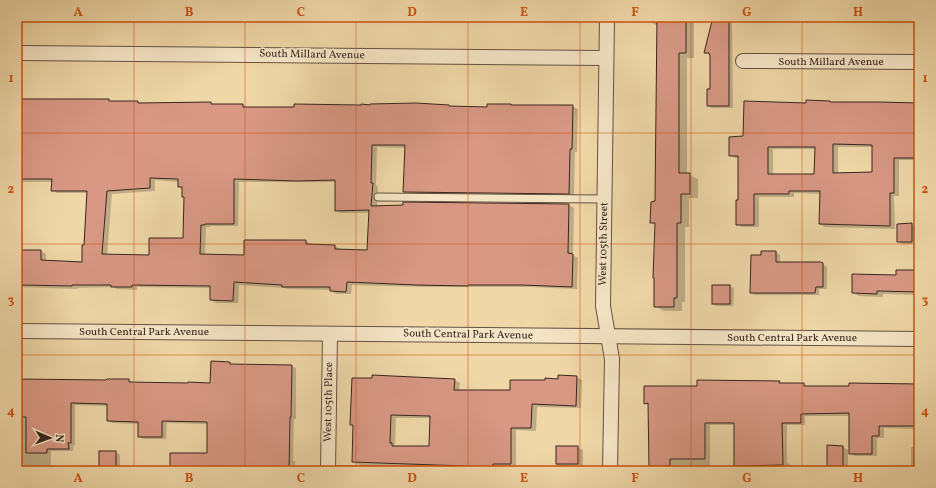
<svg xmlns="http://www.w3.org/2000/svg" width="936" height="488" font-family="Vollkorn,serif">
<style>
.shadow{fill:#0003;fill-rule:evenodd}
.building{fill:#d89884;stroke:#37251d;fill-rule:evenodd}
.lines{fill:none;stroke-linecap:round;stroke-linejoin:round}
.service-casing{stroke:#655240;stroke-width:9}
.minor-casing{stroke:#655240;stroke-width:16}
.service{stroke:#f5e5c6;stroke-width:7}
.minor{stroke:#f5e5c6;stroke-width:14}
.grid{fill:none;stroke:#cd510f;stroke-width:1;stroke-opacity:0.55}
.labels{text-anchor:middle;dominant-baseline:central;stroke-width:3.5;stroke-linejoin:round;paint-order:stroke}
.street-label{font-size:11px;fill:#37251d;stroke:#f5e5c6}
.neatline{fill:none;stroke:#cd510f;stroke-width:1.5}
.grid-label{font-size:13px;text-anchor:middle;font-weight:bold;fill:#cd510f}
</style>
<rect width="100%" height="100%" fill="#efd7a8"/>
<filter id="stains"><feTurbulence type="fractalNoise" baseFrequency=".005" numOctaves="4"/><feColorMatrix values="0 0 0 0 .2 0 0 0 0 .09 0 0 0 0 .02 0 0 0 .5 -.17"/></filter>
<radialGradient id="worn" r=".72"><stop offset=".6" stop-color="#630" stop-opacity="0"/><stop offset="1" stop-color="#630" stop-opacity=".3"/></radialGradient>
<g class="shadow">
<polygon points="652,17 689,17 689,18 694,22 694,58 687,58 687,174 698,179 698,198 689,198 689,227 685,227 685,302 682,302 682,311 664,311 655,306 656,225 651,222 656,202 658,26 652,23"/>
<polygon points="714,17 919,17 919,19 905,19 905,22 883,21 881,20 732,19 733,108 712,108 708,106 711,90 711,55 705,53"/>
<path d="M17,100H109L111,102H138L142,104L210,103L213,105H243L248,108L448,106L451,107L488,108L511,105L572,106L578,109L577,152H575L574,196L409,195L404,192L406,148L377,147L376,185L378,187L377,206L569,205L574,208L573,255L578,258L577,289L529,287H423L352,285L351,294H336L331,290L288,289L285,288L239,285L238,303H216L211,300V288L137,287V290L117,289L114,287L77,288V289L17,287V264H21V251H41L46,254V261L83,263L88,193H57L52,190L53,182H22L21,213H17ZM155,180L179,182V186L183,188L185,197L184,240L150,256L107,255L112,194L155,191ZM239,182H336V210L341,213H370L368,251L340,249L335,246L311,245V244L306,241L245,256L205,255L206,227H210V226H238Z"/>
<path d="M829,102L832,103L919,104V160H899V196H894L895,229L825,227L820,224L821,194L794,193V197H759V227H742L737,224L739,201V158H735L730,155L744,137L807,104ZM838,147H873V173L838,174ZM773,149H816L815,175H773Z"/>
<polygon points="912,224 916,227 916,244 902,244 898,241"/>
<polygon points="776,252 780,255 780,263 821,263 827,267 827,289 819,289 819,295 755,295 751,293 762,256"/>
<polygon points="914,266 919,267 919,295 883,294 883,297 859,296 853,293 897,276 914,271"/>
<polygon points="730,286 734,288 733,306 717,306 713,304"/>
<polygon points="229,363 232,365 291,366 296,368 296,419 294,419 293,461 295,461 295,471 171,471 208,454 208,424 167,423 166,439 143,439 139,436 139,424 112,423 108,420 108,406 75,405 75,445 73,446 73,451 51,451 51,471 17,471 17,380 129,380 133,383 211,384"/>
<path d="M576,377L582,380L581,408L537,407L536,431L516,430V471H482L481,469L367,468L353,462L354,426L351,424L454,380L460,383L459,391H511L546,381ZM396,418H431L430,447L395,446Z"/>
<polygon points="779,382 782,384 804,384 808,387 919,385 919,429 884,428 884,438 877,438 877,456 855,456 850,453 850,416 805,416 805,425 787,425 787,463 793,466 793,471 735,471 735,425 710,425 710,471 650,471 649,405 645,403 698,387"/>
<polygon points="828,446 843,447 848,450 848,471 828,471"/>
<polygon points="557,447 577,447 583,450 583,467 580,467 580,471 557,471"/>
<rect x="911" y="447" width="8" height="24"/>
<polygon points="116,452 120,455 120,471 100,471"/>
</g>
<g class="building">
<polygon points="657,17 686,17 686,53 679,53 679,173 690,173 690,194 681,194 681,223 677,223 677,298 674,298 674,307 654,307 654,278 653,278 655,223 650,223 651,202 655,201"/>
<polygon points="713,17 729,17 729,106 707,106 707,89 710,89 710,56 709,53 704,53"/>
<path d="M17,99H109V101H138V103L211,102V104H243V107H294V104L361,105V104L370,105V104L416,103L449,105V106L487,107V104H511V105H573L572,149H570L569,194L403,192L405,145H372L371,183H373L371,206L403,205V202L569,204L568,253L573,254L572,287L523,285H468V286L417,285L347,282L346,292L330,291V287H282V285L234,282L233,301L210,300V286L132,285V287H111V285H72V286L21,285L20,250H41V260L82,262V245H84L87,191H51L52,179H20V144H17ZM150,178L178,179V187H182V197H184L183,238H149V255L102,254L107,191L150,188ZM234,179L297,181L335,180V211L369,210L367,250L335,249V245L306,244V240H244V255L200,254L201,225H205V224H234Z"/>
<path d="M806,100L830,101V102H879L919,103V158H894V193H890V226L819,224L820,191H789V194H754V225H736V200H738V156H729V137L743,136L744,101L806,103ZM833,144L872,145V172L833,173ZM768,147H815L814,174H768Z"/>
<polygon points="912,223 912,242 897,242 897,224"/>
<polygon points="761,251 776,251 776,262 821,262 823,263 823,287 816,287 815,293 750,293 751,255 761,255"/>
<polygon points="896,270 919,270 919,292 877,291 877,294 852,293 852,274 896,275"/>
<rect x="712" y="285" width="18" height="19"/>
<polygon points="211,361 230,362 230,364 292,365 291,417 290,417 289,471 170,471 170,453 207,453 207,422 162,421 162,437 138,437 138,422 107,421 107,404 71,403 71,443 68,443 69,449 47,449 47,453 26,453 26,417 17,417 17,379 106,380 107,379 129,379 129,382 188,383 188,382 210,383"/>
<path d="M372,375L455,379L454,390H510V380H545V378L558,379V375L577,376L576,406L532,404L531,428H511V464H493V467L352,462L353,425H350L352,378H372ZM391,415L430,416L429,446H392V443H390Z"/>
<polygon points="697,380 780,381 779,383 804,383 804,386 849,386 849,383 919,384 919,426 879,426 879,436 872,436 872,454 849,454 849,413 801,414 801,423 782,423 783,465 734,466 734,423 705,423 705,459 670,459 670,466 649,466 648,403 644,404 644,386 697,386"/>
<polygon points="827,445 843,446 843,466 827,466"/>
<rect x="556" y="446" width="22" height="18"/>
<rect x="99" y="451" width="17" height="20"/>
</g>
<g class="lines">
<g class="service-casing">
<g id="service">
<polyline points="378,197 604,199"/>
<polyline points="328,470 476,471"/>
</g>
</g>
<g class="minor-casing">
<g id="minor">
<polyline points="607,17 603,306 612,359 610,471"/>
<polyline points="17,53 606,58"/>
<polyline points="743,61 919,62"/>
<polyline points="17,331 919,339"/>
<polyline points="328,471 330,334"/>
</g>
</g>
<use href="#service" class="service"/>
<use href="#minor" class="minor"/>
</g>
<path class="grid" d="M134,17V471M245,17V471M356,17V471M468,17V471M580,17V471M691,17V471M802,17V471M17,133H919M17,244H919M17,355H919"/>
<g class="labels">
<g class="street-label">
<text transform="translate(312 55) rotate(1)">South Millard Avenue</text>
<text x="831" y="62">South Millard Avenue</text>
<text transform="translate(604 244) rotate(-89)">West 105th Street</text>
<text x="144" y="332">South Central Park Avenue</text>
<text transform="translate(468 335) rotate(1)">South Central Park Avenue</text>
<text x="792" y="338">South Central Park Avenue</text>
<text transform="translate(329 402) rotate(-89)">West 105th Place</text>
</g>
</g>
<rect width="936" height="488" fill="none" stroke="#efd7a8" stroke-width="44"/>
<g transform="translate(50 438) rotate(92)" stroke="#f5e5c6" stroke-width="3" paint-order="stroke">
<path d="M0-3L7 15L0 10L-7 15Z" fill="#37251d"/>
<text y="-6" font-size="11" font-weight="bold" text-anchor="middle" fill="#37251d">N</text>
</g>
<rect x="22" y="22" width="892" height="444" class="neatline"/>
<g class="grid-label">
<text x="78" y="16">A</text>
<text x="189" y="16">B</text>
<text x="301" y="16">C</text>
<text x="412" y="16">D</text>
<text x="524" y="16">E</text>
<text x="635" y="16">F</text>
<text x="747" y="16">G</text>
<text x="858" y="16">H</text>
<text x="11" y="82">1</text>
<text x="925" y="82">1</text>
<text x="11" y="193">2</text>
<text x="925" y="193">2</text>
<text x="11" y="304">3</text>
<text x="925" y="304">3</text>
<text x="11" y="415">4</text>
<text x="925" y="415">4</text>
<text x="78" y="482">A</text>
<text x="189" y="482">B</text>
<text x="301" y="482">C</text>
<text x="412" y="482">D</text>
<text x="524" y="482">E</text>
<text x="635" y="482">F</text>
<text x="747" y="482">G</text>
<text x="858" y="482">H</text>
</g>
<rect width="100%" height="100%" filter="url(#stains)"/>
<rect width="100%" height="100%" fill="url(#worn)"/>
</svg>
